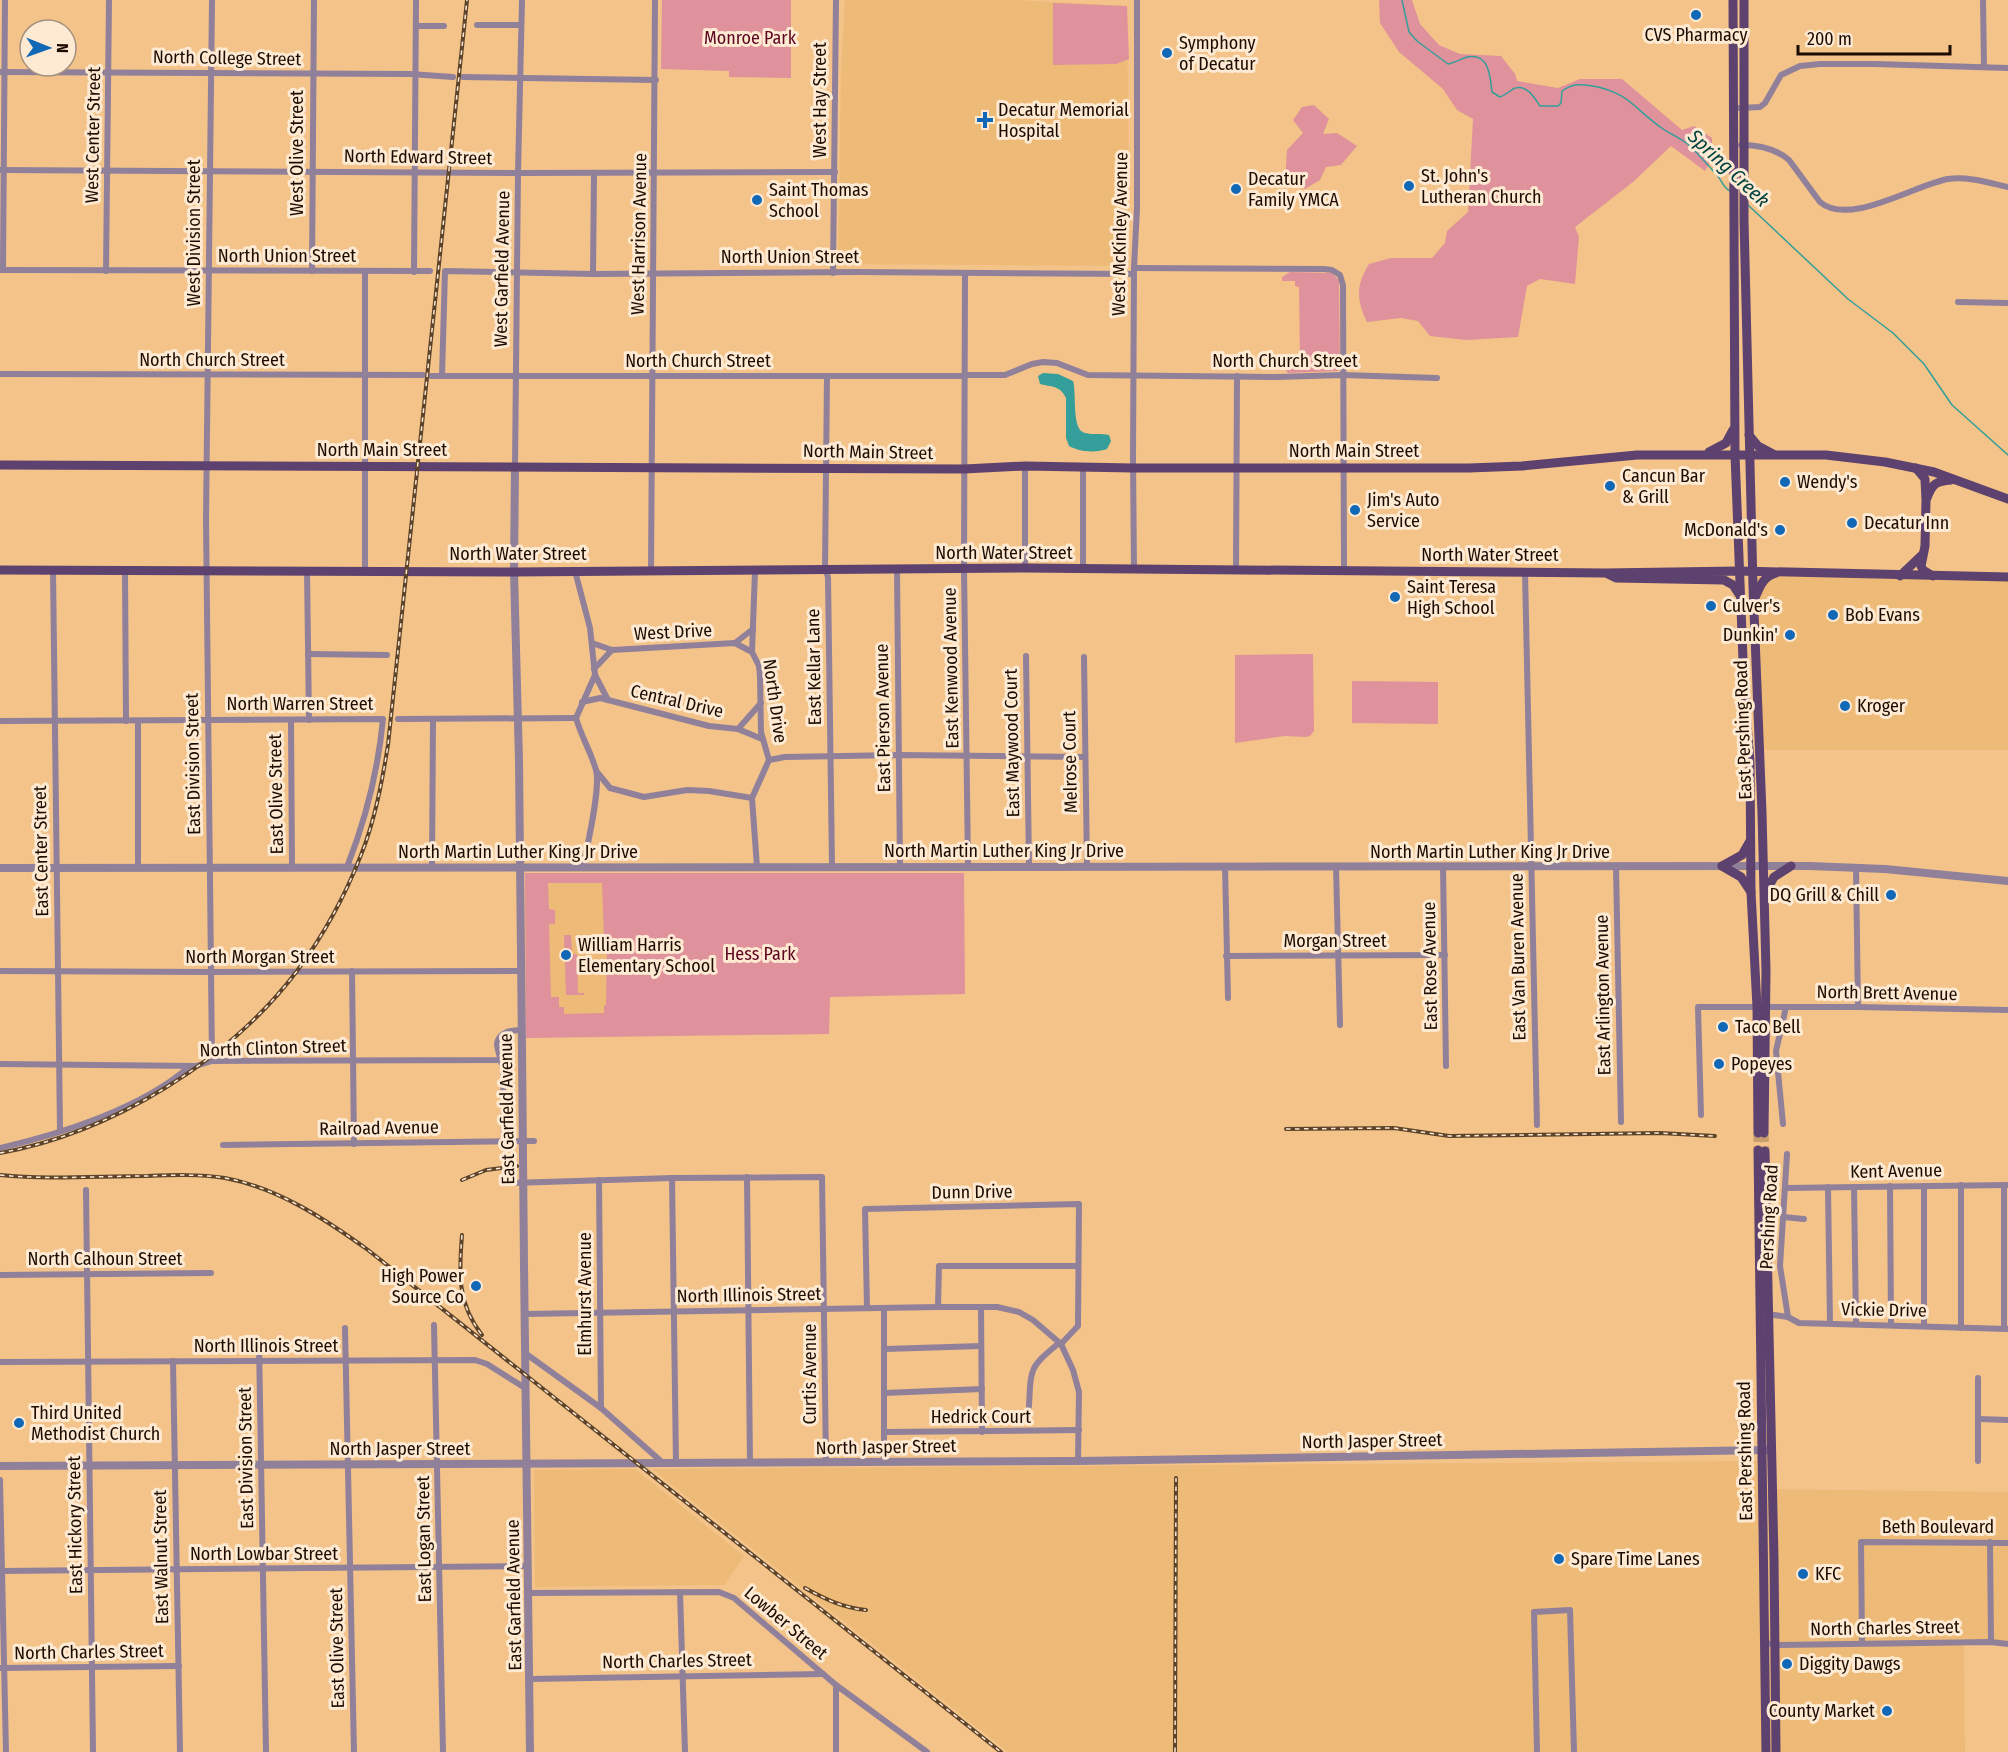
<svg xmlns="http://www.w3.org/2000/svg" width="2008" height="1752" font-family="'Fira Sans Condensed',sans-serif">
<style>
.built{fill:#eeba78}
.green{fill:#df929b;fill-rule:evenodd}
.water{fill:#339e9a}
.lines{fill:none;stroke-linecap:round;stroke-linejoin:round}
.stream{stroke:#339e9a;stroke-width:1.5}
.primary-tunnel{stroke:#c89e6e;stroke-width:9;stroke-dasharray:9 4.5;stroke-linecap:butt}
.minor{stroke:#90809a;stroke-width:6}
.tertiary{stroke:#90809a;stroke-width:8}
.primary{stroke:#5d416e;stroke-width:9}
.rail-casing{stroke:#5d4329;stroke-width:4}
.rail{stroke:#feead3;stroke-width:1.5;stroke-dasharray:4.5;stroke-linecap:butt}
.tertiary-bridge{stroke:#90809a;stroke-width:8}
.poi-dot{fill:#1168b6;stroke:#feead3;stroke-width:2}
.labels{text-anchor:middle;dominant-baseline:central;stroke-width:6;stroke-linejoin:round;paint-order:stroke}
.poi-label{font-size:18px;fill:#1c0c00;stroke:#feead3;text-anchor:start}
.park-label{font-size:18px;fill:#5d0420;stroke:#feead3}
.street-label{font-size:18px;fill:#1c0c00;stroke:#feead3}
.water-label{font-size:20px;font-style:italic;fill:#004341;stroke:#feead3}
</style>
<rect width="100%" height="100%" fill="#f3c389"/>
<g class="built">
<polygon points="845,0 1015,0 1127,6 1129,207 1126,266 838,264 841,68"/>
<polygon points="1755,574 2008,580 2008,750 1761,750"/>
<polygon points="525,873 607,873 607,1036 526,1038"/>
<polygon points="1762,1461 1762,1489 2008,1492 2008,1644 1964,1643 1965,1752 1008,1752 652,1469"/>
<polygon points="635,1469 744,1556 724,1585 535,1587 534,1470"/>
</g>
<g class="green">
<polygon points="662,0 791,0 791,78 729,77 729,71 661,69"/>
<path d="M1379,0H1412L1420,24L1439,45L1460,54L1501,56L1515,74L1517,81L1558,88L1580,79H1622L1682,130L1694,126L1712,138V159L1705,171L1671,146L1633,182L1575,227L1579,237L1575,284L1540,279L1527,286L1518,337L1466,340L1430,336L1418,321L1401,318L1367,322C1356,299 1356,285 1369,264L1391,258H1432L1445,243L1447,231L1468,212L1473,119L1457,110L1443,89L1399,52L1380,23Z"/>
<polygon points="1053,3 1127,6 1129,59 1116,64 1053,65"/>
<polygon points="1314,105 1329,119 1323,134 1337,133 1357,146 1341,165 1326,167 1320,180 1305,189 1285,182 1287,150 1303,133 1293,120 1302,107"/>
<polygon points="1290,272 1332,273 1339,280 1340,369 1338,371 1288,373 1282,366 1295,365 1295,361 1300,361 1299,287 1295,286 1295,281 1282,281 1282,277"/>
<polygon points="1313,654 1314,731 1310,736 1306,737 1285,736 1235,743 1235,655"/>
<polygon points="1352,681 1438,682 1438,724 1352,723"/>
<path d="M525,873H964L965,994L830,997L829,1034L526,1038ZM548,883H602L604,939H607L606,1005L604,1006V1013L564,1014V1007H559V997H551L549,924H555V910L549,909Z"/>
<polygon points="564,935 571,935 572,954 577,954 578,993 584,993 584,995 566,995"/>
</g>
<path class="water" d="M1043,373L1058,374L1073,381C1077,394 1071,430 1085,433C1093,435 1101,433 1109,435L1111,441L1107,449C1096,453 1079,452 1069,446L1066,438V398C1060,385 1051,387 1040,384L1038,376Z"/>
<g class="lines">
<g class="stream">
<path d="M1402,0L1409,32L1417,41L1448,64C1454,63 1461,59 1467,57C1490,53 1490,77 1492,92L1500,97C1505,95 1509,92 1513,89C1526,83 1534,97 1540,106H1558L1561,103L1562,91C1573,83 1580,84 1593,86C1630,93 1635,110 1663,129C1672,135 1683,139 1691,147C1699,155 1708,165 1716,174C1722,180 1723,188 1730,191"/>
<polyline points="1748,205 1848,299 1893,333 1924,364 1952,405 2008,455"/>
</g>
<g class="primary-tunnel">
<polyline points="1758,1133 1758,1150"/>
<polyline points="1764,1133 1765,1151"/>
</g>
<g class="minor">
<polyline points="1983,0 1984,67"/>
<polyline points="477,25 521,25"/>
<polyline points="416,26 444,26"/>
<polyline points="0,72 410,74 453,77"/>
<polyline points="463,77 656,80"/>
<polyline points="1740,108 1760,107 1765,103 1781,75 1800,66 1820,64 1875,64 2008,68"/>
<path d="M1741,145C1759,145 1775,148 1789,160L1820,202C1849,227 1914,185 1948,179C1967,176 1990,183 2008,187"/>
<polyline points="0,170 518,173 835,172"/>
<polyline points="1134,268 1324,269 1332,270 1340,275 1343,285 1344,570"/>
<polyline points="0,270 430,271"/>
<polyline points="3,270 5,0"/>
<polyline points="106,271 109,0"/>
<polyline points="312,271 314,0"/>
<polyline points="414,272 416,0"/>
<polyline points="833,273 836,0"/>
<polyline points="965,273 964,569 968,866"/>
<polyline points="593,274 594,173"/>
<polyline points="1958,302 2008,303"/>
<polyline points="0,374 423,375"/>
<polyline points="965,375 1005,375 1032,364 1043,362 1057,363 1088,375 1277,377 1343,375 1437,378"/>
<polyline points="431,376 965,376"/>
<polyline points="442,376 445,271 593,274 857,272 1134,274"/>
<polyline points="827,376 825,569 828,577 832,866"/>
<polyline points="515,466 518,173 522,0"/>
<polyline points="1025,568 1025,466"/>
<polyline points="897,569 900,866"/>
<polyline points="53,570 60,1131"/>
<polyline points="307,570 309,720"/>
<polyline points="365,570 365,271"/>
<polyline points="651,570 655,0"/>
<polyline points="1083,570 1083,467"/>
<polyline points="1134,570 1133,459 1134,268 1137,208 1137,0"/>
<polyline points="125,571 126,721"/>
<path d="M575,571L590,628L595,675L576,718C581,736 591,752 596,770C601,788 587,847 583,867"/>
<polyline points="755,571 752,652 759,666 760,677 761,732 769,760 752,798 757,867"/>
<polyline points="1236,571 1237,376"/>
<polyline points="1525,572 1537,1125"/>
<polyline points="592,643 612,650 735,643 752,652"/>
<polyline points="735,643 753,629"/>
<polyline points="308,654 387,655"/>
<polyline points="1026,656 1029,866"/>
<polyline points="1084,657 1087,866"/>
<polyline points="594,669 612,650"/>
<polyline points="595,675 608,700"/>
<polyline points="582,702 600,698 608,700 709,726 738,729 762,739"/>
<polyline points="398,719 576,718"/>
<polyline points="291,720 292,868"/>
<path d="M0,721L383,719C378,771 366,819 347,867"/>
<polyline points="138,721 138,868"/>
<polyline points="738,729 761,703"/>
<polyline points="769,760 785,757 899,755 1085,757"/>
<polyline points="597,772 610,788 644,797 687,790 709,791 752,798"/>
<polyline points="1225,866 1228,998"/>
<polyline points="1443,866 1446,1066"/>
<polyline points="432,867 433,719"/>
<polyline points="1336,867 1340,1025"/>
<polyline points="1616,867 1621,1122"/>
<polyline points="1856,868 1858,1007"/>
<polyline points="1226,956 1445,955"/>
<polyline points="0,971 211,972 521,971"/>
<polyline points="352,971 354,1144"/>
<polyline points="500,1060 503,1067 504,1142"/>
<polyline points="212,1061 206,519 212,0"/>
<path d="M0,1064L196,1066L212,1061L500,1060C500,1054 497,1050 497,1044C498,1032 512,1030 521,1030"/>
<polyline points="1701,1115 1698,1007 1858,1007 2008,1010"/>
<polyline points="1783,1124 1776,1051 1786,1007"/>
<polyline points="223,1145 534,1141"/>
<path d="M0,1148C61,1134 143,1108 190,1066"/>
<polyline points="1787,1154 1780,1266 1788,1317"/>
<polyline points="747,1177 750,1463"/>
<polyline points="672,1178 676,1464"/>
<polyline points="599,1180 601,1408"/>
<polyline points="512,1183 672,1178 822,1177 826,1462"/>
<polyline points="2004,1185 2004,1329"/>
<polyline points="1890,1186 1891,1324"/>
<polyline points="1828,1187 1830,1323"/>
<polyline points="1854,1187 1856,1324"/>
<polyline points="1785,1188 2008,1185"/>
<polyline points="86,1190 93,1752"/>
<polyline points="1783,1217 1804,1219"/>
<polyline points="0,1275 211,1273"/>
<polyline points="938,1307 939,1266 1078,1266"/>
<polyline points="981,1307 982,1432"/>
<polyline points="867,1308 865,1209 1079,1204 1078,1326 1061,1344"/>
<polyline points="525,1314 938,1307 997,1307 1019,1312 1033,1320 1061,1344 1073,1370 1079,1392 1078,1461"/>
<polyline points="1767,1314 1788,1317 1799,1323 2008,1329"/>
<polyline points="434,1325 443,1752"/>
<polyline points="1924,1325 1924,1186"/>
<polyline points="345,1328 354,1752"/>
<polyline points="1961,1328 1961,1185"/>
<polyline points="259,1343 266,1752"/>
<polyline points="885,1349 981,1346"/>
<polyline points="525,1353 601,1408 663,1463"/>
<polyline points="173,1361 180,1752"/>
<polyline points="0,1362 475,1360 487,1364 525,1388"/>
<polyline points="884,1393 982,1389"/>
<path d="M1029,1406C1031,1367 1029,1368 1059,1343"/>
<polyline points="1979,1419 2008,1420"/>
<polyline points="884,1432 1079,1430"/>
<polyline points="884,1461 884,1308"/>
<polyline points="1978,1461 1978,1378"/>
<polyline points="0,1480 6,1752"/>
<polyline points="1990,1542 1991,1642"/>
<polyline points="0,1571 528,1566"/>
<polyline points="680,1592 685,1752"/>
<polyline points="528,1593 719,1592 734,1598 836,1685 927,1752"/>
<polyline points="1764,1642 1774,1645 1991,1642 2008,1644"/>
<polyline points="1862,1643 1861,1542 2008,1543"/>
<polyline points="1,1668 179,1666"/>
<polyline points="530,1679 823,1674"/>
<polyline points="836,1685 836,1752"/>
<polyline points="1537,1752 1534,1612 1570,1610 1574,1752"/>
</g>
<g class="tertiary">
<polyline points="515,466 514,572 519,761 522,1051"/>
<polyline points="0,868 1810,866 1885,869 2008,881"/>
<polyline points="524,1265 530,1752"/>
<polyline points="0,1466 1078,1461 1767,1450"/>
</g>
<g class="primary">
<polyline points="1733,0 1735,455 1744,685 1750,762 1751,892 1757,1007 1758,1133"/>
<polyline points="1744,0 1744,221 1753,586 1762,813 1766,971 1764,1133"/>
<polyline points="1749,435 1758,446 1773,454"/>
<polyline points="1709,452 1726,443 1733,430"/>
<polyline points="0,465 964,469 1025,466 1133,468 1469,468 1522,466 1637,455 1826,455 1885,462 1934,472 2008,499"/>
<polyline points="1916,468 1925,479 1926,500 1925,546 1921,566 1923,570 1933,576"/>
<path d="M1927,498C1932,484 1936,481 1951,480"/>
<polyline points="0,570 514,572 1025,568 1605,573 1739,571 2008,577"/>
<polyline points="1608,574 1616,578 1724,580 1733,585 1739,594"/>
<polyline points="1900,576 1922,555"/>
<path d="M1755,598C1760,586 1763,577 1776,573"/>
<polyline points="1722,866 1742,855 1750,841"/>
<polyline points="1722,866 1741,877 1751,892"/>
<polyline points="1765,893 1774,877 1791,866"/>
<polyline points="1758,1150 1766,1752"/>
<polyline points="1765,1151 1774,1559 1776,1752"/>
</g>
<g class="rail-casing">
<g id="rail">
<polyline points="1286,1129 1394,1128 1449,1136 1660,1133 1715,1136"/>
<path d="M0,1153C111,1133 229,1061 297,971C323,936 345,896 361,855C375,820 382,782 388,745L467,0"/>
<path d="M0,1175C49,1180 98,1176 147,1176C173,1175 199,1174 225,1178C278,1188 325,1219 368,1250L1001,1752"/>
<polyline points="462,1180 486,1170 517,1166"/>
<path d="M462,1235C459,1273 457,1303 482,1335"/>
<path d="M805,1588C825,1599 843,1608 866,1610"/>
<polyline points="1175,1752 1176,1478"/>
</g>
</g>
<use href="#rail" class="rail"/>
<polyline class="tertiary-bridge" points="522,1051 524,1265"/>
</g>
<g class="poi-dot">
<circle cx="1696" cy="15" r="6"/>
<circle cx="1167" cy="53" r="6"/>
<path d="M982 111h6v6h6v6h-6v6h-6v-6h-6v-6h6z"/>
<circle cx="1409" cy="186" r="6"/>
<circle cx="1236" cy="189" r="6"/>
<circle cx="757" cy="200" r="6"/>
<circle cx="1785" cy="482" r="6"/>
<circle cx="1610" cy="486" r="6"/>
<circle cx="1355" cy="510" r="6"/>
<circle cx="1852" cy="523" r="6"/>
<circle cx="1780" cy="530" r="6"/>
<circle cx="1395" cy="597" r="6"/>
<circle cx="1711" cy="606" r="6"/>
<circle cx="1833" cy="615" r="6"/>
<circle cx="1790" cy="635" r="6"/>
<circle cx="1845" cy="706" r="6"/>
<circle cx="1891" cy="895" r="6"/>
<circle cx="566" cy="955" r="6"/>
<circle cx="1723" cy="1027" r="6"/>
<circle cx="1719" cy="1064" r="6"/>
<circle cx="476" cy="1286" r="6"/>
<circle cx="19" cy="1423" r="6"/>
<circle cx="1559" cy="1559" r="6"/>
<circle cx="1803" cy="1574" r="6"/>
<circle cx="1787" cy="1664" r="6"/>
<circle cx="1887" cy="1711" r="6"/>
</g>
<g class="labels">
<g class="poi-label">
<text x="1696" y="35" text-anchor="middle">CVS Pharmacy</text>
<text x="1179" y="43">Symphony<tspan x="1179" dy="21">of Decatur</tspan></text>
<text x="998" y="110">Decatur Memorial<tspan x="998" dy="21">Hospital</tspan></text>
<text x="1421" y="176">St. John's<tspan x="1421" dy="21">Lutheran Church</tspan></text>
<text x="1248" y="179">Decatur<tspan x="1248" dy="21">Family YMCA</tspan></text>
<text x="769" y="190">Saint Thomas<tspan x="769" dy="21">School</tspan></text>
<text x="1622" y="476">Cancun Bar<tspan x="1622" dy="21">&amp; Grill</tspan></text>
<text x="1797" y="482">Wendy's</text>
<text x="1367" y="500">Jim's Auto<tspan x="1367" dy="21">Service</tspan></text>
<text x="1864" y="523">Decatur Inn</text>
<text x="1768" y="530" text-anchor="end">McDonald's</text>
<text x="1407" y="587">Saint Teresa<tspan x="1407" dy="21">High School</tspan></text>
<text x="1723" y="606">Culver's</text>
<text x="1845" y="615">Bob Evans</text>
<text x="1778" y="635" text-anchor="end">Dunkin'</text>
<text x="1857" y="706">Kroger</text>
<text x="1879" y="895" text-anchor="end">DQ Grill &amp; Chill</text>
<text x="578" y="945">William Harris<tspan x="578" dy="21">Elementary School</tspan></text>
<text x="1735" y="1027">Taco Bell</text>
<text x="1731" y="1064">Popeyes</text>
<text x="464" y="1276" text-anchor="end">High Power<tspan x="464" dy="21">Source Co</tspan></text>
<text x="31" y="1413">Third United<tspan x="31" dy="21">Methodist Church</tspan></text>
<text x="1571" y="1559">Spare Time Lanes</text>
<text x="1815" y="1574">KFC</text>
<text x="1799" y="1664">Diggity Dawgs</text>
<text x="1875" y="1711" text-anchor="end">County Market</text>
</g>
<g class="park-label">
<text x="750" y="38">Monroe Park</text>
<text x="760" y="954">Hess Park</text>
</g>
<g class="street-label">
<text transform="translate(227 58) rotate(1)">North College Street</text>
<text transform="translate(820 100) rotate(-90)">West Hay Street</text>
<text transform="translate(93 135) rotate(-89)">West Center Street</text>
<text transform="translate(297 153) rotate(-90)">West Olive Street</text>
<text transform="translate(418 157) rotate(1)">North Edward Street</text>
<text transform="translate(194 233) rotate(-90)">West Division Street</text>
<text transform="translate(639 234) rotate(-89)">West Harrison Avenue</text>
<text transform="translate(1120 234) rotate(-89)">West McKinley Avenue</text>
<text x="287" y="256">North Union Street</text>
<text x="790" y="257">North Union Street</text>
<text transform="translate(502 269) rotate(-89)">West Garfield Avenue</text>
<text x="212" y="360">North Church Street</text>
<text x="698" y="361">North Church Street</text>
<text x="1285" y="361">North Church Street</text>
<text x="382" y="450">North Main Street</text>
<text x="1354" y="451">North Main Street</text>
<text transform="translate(868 452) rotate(1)">North Main Street</text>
<text x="1004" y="553">North Water Street</text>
<text x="518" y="554">North Water Street</text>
<text x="1490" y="555">North Water Street</text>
<text transform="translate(673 632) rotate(-3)">West Drive</text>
<text transform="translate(814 667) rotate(-91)">East Kellar Lane</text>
<text transform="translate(951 668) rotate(-91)">East Kenwood Avenue</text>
<text transform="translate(677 701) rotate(13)">Central Drive</text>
<text transform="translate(775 701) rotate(82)">North Drive</text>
<text x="300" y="704">North Warren Street</text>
<text transform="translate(883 718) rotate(-91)">East Pierson Avenue</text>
<text transform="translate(1743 730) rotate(-92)">East Pershing Road</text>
<text transform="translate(1012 743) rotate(-91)">East Maywood Court</text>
<text transform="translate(1070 762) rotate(-91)">Melrose Court</text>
<text transform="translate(193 764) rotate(-91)">East Division Street</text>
<text transform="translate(276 794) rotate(-91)">East Olive Street</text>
<text transform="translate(41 851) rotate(-91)">East Center Street</text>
<text x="1004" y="851">North Martin Luther King Jr Drive</text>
<text x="518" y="852">North Martin Luther King Jr Drive</text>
<text x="1490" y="852">North Martin Luther King Jr Drive</text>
<text x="1335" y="941">Morgan Street</text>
<text x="260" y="957">North Morgan Street</text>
<text transform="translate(1518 957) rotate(-91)">East Van Buren Avenue</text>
<text transform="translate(1430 966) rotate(-91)">East Rose Avenue</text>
<text transform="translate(1887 993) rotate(1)">North Brett Avenue</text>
<text transform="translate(1603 995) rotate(-91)">East Arlington Avenue</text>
<text transform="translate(273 1048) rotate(-2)">North Clinton Street</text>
<text transform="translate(507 1109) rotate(-91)">East Garfield Avenue</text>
<text transform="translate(379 1128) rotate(-1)">Railroad Avenue</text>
<text transform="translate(1896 1171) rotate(-1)">Kent Avenue</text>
<text transform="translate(972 1192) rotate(-1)">Dunn Drive</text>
<text transform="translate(1769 1217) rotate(-87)">Pershing Road</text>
<text x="105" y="1259">North Calhoun Street</text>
<text transform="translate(585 1294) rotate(-90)">Elmhurst Avenue</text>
<text transform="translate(749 1295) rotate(-1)">North Illinois Street</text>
<text transform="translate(1884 1310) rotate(1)">Vickie Drive</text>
<text x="266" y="1346">North Illinois Street</text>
<text transform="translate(810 1374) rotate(-90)">Curtis Avenue</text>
<text x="981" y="1417">Hedrick Court</text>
<text transform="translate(1372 1441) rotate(-1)">North Jasper Street</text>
<text transform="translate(886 1447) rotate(-1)">North Jasper Street</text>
<text x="400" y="1449">North Jasper Street</text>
<text transform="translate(1745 1451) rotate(-91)">East Pershing Road</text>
<text transform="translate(246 1458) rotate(-91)">East Division Street</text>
<text transform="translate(75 1525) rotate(-91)">East Hickory Street</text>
<text x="1938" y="1527">Beth Boulevard</text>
<text transform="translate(424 1539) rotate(-91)">East Logan Street</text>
<text x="264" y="1554">North Lowbar Street</text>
<text transform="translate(161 1557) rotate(-91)">East Walnut Street</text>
<text transform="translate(514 1595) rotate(-91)">East Garfield Avenue</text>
<text transform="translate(786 1623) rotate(40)">Lowber Street</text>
<text transform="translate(1885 1628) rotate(-1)">North Charles Street</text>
<text transform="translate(337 1648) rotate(-91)">East Olive Street</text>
<text transform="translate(89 1652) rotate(-1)">North Charles Street</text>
<text transform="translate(677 1661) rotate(-1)">North Charles Street</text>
</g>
<g class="water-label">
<text transform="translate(1729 168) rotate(43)">Spring Creek</text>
</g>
</g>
<g transform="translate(48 48) rotate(91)"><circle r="28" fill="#feead3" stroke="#a4917f" stroke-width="1.5"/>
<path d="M0-4.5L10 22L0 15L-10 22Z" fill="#1168b6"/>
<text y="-9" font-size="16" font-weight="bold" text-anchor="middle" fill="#1c0c00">N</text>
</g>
<path d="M1798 45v9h152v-9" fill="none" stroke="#1c0c00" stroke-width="3"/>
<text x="1807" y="45" font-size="18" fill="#1c0c00" stroke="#feead3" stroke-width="4.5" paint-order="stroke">200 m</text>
</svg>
